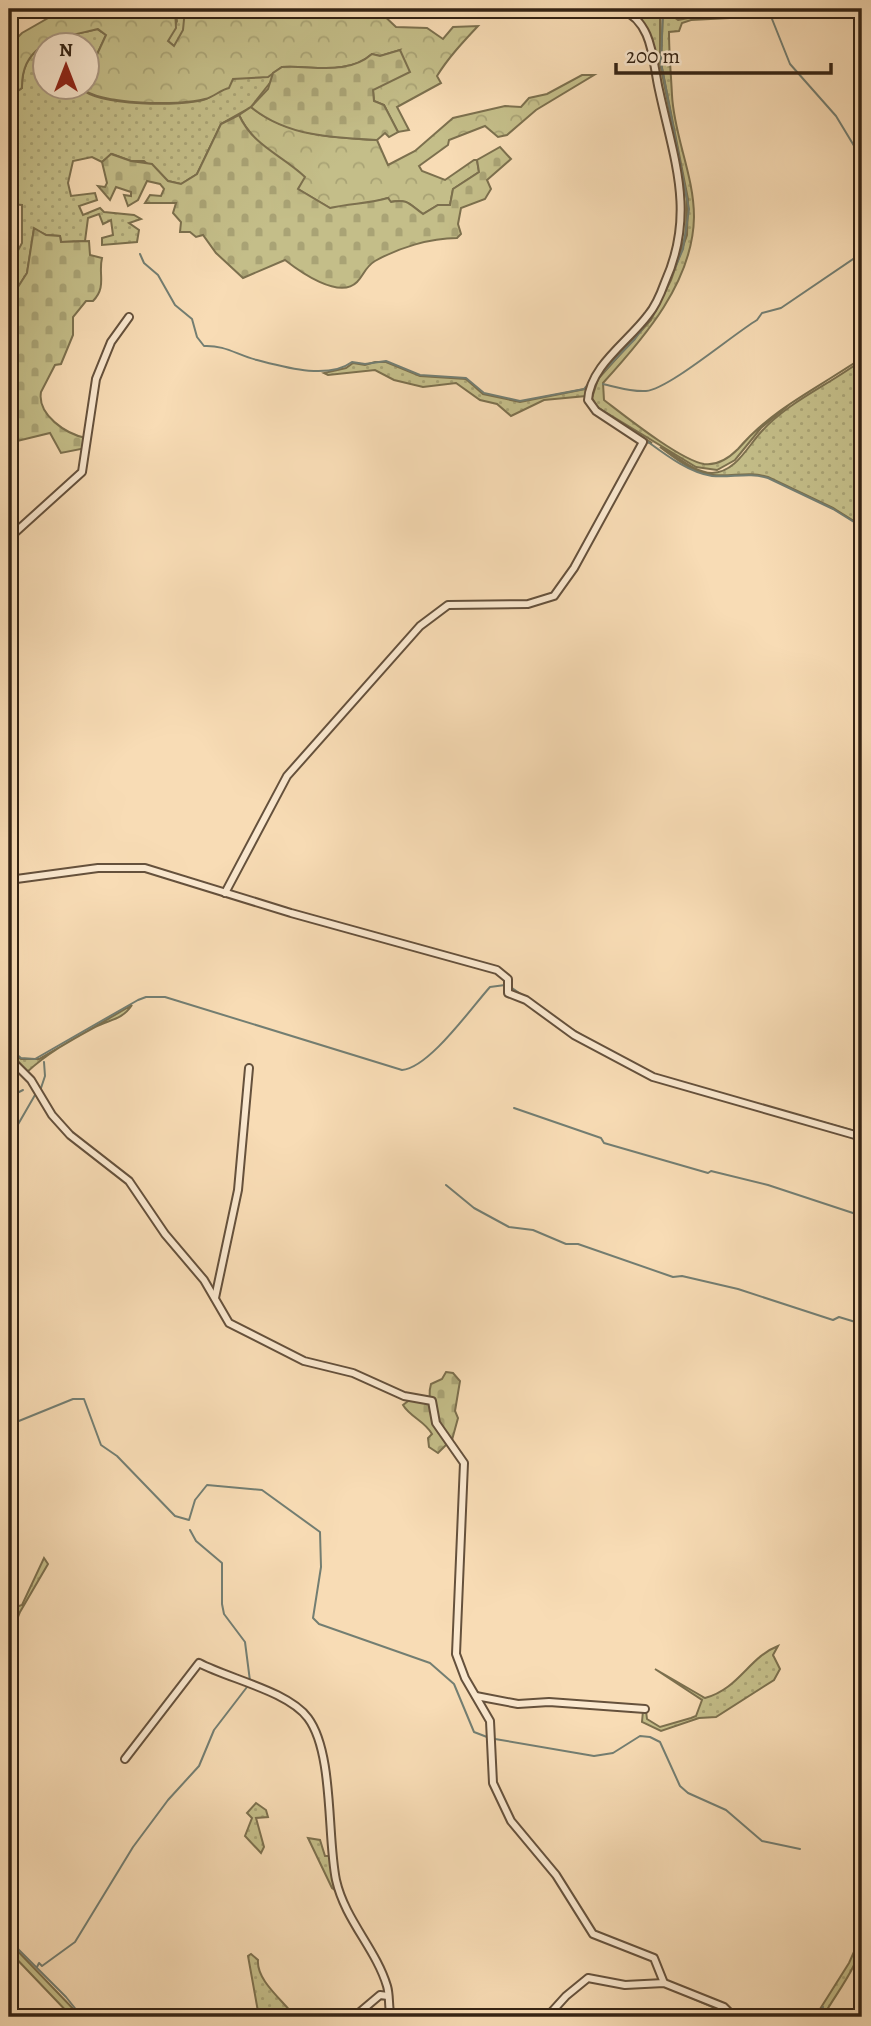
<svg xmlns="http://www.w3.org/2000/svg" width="871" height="2026" font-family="Alegreya,serif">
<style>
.grass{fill:url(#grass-dots);stroke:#7c704e;stroke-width:2}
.forest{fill:url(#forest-crowns);stroke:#7c704e;stroke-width:2}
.cemetery{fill:url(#cemetery-stones);stroke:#7c704e;stroke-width:2}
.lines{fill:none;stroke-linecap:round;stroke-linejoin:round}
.stream{stroke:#737e72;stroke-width:2}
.street-casing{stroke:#65513c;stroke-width:10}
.street{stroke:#fae8cf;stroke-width:6}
</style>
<defs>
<pattern id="grass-dots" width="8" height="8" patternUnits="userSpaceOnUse" patternTransform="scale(1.75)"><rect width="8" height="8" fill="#c4be89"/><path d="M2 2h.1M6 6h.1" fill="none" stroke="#a9a375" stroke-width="1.8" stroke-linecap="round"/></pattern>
<pattern id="forest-crowns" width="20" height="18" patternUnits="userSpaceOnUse" patternTransform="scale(1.75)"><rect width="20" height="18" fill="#c4be89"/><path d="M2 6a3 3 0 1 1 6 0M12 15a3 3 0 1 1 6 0" fill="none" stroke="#a9a375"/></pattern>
<pattern id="cemetery-stones" width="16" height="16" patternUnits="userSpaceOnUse" patternTransform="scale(1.75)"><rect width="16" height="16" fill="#c4be89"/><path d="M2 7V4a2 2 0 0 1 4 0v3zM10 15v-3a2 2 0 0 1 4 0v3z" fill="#a9a375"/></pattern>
</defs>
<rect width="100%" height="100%" fill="#f8dcb5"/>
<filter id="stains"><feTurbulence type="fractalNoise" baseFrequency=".00286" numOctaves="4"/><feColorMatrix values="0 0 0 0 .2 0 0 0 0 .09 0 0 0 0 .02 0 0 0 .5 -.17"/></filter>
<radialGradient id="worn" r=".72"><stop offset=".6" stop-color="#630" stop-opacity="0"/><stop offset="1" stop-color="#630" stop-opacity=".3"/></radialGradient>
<g class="grass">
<path d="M175,9H185C185,22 185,38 174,46L168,41L177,21Z"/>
<path d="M660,9V63L687,199L686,235L670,279L650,319L597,378L591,398L597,408L652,443L644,442L591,405C585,368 631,341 650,314C671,284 683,243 684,207L655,60L636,17L659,13Z"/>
<path d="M663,9L678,20C708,13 738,16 769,13L771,16L691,20L682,23L679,31L669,32C669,53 671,75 672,95C674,136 694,175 694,217C693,282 644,338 603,383L604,400C625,416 680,460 704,464C718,466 729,458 738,449C772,409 816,389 859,360L790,404L761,428L735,460L717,470L696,467L597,407L592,398L598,379L651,320L671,280L687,235L688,199L661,63Z"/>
<path d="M97,29L106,35L88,74V46H46V88H81C97,106 183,107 206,99C217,95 222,84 232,79C245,73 261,82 273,73V79L251,107L221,124L197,174L181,184L168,181L144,161H131L112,154L102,162L92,157L73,161L68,183L71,196L95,193L97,200L79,206L83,215L100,208L104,212L134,215L141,219L129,223L139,230L137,242L102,245V238L113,235L111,220L103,224L99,214L88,218L85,241L61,242L60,236L46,235L34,229L27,273L9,301V267L22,243V205L10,204L9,233V146L13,128L9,126V97L22,88C21,41 61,38 97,29Z"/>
<path d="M862,360V526L833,508L768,477C749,471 732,477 713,475C693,473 675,458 660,447C677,455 692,472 712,473C735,473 748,446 761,432C789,401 829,385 862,360Z"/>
<polygon points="375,362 386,362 420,376 466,379 483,394 520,402 585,389 590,385 586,396 544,400 511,416 497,404 480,400 456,383 423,387 394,380 375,370 328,375 324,373 346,368 353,363 365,365"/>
<polygon points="9,377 15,378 16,404 9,408"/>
<path d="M132,1005C122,1020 111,1019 95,1027C71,1040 46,1054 26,1073L9,1057V1050L21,1059H39Z"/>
<polygon points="44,1558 48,1564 20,1612 9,1640 16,1607 22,1605"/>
<path d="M778,1646L773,1655L780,1669L774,1680L716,1717L699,1718L661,1731L642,1722L643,1711H646L647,1719L660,1727L691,1718L696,1716L702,1700L655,1669L705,1698C739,1689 749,1657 778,1646Z"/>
<polygon points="256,1803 266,1810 268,1817 256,1818 264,1847 261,1853 245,1836 252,1818 247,1813"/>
<polygon points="308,1838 320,1840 325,1856 332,1856 338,1892 332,1888"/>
<path d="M862,1934C862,1963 838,1990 824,2015L815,2017L849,1963Z"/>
<polygon points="9,1942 81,2017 72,2017 9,1951"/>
<path d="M251,1954L258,1960C256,1981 285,2002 295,2017H259L248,1956Z"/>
</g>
<g class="forest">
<path d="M64,9H134L146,12L175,9L176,28L168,41L174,46L183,30L185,9L378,10L396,27L427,28L443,39L453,27L478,26C463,42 448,58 437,76L441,83L397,107L409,130L398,132L384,105L374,101L373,90L400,50L380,56L372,54C347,76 312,65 282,67L268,77L233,79L229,88C220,90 214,97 205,99C179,106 101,105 81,88H88V74L106,35L98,29C61,38 21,41 22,88L9,97V46L22,33Z"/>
<path d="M582,75H594L536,110L507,135L498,137L485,126L449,140L448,145L419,166L422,171L445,180L474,160H477L479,172L453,189L450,205H438L423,214C411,205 406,198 390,202L388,198L360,206L330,208L298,189L299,172C276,157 251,141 239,115L251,107C285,135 335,138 377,140L388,165L415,151L453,118L505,106L521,107L529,98L547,94Z"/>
</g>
<g class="cemetery">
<path d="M400,50L410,72L373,90L374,101L384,105L398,132L389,137L385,133L377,140C333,138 286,136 251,107L268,89L273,73L282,67C312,65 347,76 372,54L380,56Z"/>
<path d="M239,115C253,146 282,155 305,177L298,189L330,208C350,203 368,204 388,198L391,202C408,198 410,205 423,214L438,205H450L453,189L479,172L477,160L500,147L511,159L487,180L491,189L485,199L461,208L458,224L461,234L457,238C430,238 398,248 375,261C365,267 364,275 357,282C339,300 299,271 285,260L243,278L216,253L203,235L196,237L190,232H180L181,222L173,213L176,203H145L150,195L161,196L164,189L160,184L147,181L138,200L128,206L124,195L131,196V192L116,187L110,200L98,186L105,187L107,183L102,162L111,154L131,161L152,164L168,181L181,184L197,174L221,124Z"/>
<path d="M34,228L46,235L60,236L61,242L89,241L90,255L102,258C98,274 107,287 93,301H86L73,317V335L61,364L55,365L41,392C37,415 66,434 86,438V448L61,453L50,433L9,443V408L16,404L15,378L9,377V301L27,273Z"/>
<path d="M446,1372L453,1373L460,1381L455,1411L458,1418L452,1440C439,1425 425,1404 431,1384L442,1379Z"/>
<path d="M412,1398L428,1400L449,1442L438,1453L429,1447L428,1438L432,1434C425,1421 410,1417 403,1405Z"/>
</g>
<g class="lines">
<g class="stream">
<polyline points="663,9 661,63 689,209 683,249 665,291"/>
<polyline points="768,9 790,64 836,116 862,159"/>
<path d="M140,254L144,263L158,275L175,305L192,319L197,337L204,346C225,345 237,355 257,360C284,367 328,380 352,362L365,364L386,361L420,375L466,378L484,393L520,401L584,389L588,384"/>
<polyline points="599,376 635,339 656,309"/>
<path d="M603,384C617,387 631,392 646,391C669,389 732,335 757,320L762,313L781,308L862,253"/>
<polyline points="596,406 620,423"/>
<path d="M625,426C651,442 682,472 712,476C731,478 749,472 768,478L833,509L862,527"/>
<polyline points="512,988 553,1016"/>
<polyline points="572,1029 600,1046"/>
<path d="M9,1048L21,1058L35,1059L138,1000L146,997H165L402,1070C429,1068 471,1008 490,987L505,985"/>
<polyline points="40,1091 45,1076 44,1062"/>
<polyline points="9,1097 23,1090"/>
<polyline points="514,1108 601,1138 604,1143 708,1173 711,1171 768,1185 862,1216"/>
<polyline points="779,1110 862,1133"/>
<polyline points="9,1140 35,1095"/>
<polyline points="446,1185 474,1208 509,1227 533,1230 566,1244 578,1244 673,1277 682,1276 738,1289 833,1320 839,1317 862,1324"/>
<polyline points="9,1425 73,1399 84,1399 101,1445 117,1456 175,1516 189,1520 195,1500 207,1485 262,1490 320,1532 321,1567 313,1618 319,1624 430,1663 454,1684 474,1732 487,1737"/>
<polyline points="190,1530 196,1541 222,1563 222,1604 224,1614 245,1642 250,1681"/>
<polyline points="495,1739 594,1756 613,1753 640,1736 650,1737 660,1742 680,1786 688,1793 726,1810 762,1841 800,1849"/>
<polyline points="9,1940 66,1997 82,2017"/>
<polyline points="37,1967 39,1963 42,1966 75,1942 133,1847 168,1800 199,1766 214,1730 247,1687"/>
<polyline points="671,1989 715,2008 726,2017"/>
<polyline points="818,2017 823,2007"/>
</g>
<g class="street-casing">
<g id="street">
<polyline points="9,538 82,472 96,379 111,342 129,317"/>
<polyline points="9,880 98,868 145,868 291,913 497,970 508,979 508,993 526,1000 574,1035 653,1077 862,1137"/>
<path d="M225,893L287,776L420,626L448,605L528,604L554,596L574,568L643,442L596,411L588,400C590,366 629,341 648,315C656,306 661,293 665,282C696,213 674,160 659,90C652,60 654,23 621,9"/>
<polyline points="9,1058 31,1080 52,1115 70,1135 129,1181 165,1234 204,1280 229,1323 304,1361 353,1373 404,1396 432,1401 436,1423 464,1463 456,1654 465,1678 490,1721 493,1783 511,1821 556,1875 593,1934 654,1958 664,1983"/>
<polyline points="215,1298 238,1190 249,1068"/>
<polyline points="476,1696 518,1704 549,1702 645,1709"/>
<path d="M125,1759L199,1663C229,1679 288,1691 308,1718C334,1753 327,1837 336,1880C345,1920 376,1949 387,1986C390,1996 388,2007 391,2017"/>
<polyline points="354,2017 380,1995 388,1996"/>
<polyline points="547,2017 566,1996 588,1978 625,1985 664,1983 724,2007 734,2017"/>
</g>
</g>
<use href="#street" class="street"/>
</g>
<rect width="871" height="2026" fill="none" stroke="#f8dcb5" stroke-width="35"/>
<rect x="10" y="10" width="850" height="2005" fill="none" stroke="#342314" stroke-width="3.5"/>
<rect x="18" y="18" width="836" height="1991" fill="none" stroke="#342314" stroke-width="2"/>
<g transform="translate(66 66)"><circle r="33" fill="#fae8cf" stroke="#ab9984" stroke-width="2"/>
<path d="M0-5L12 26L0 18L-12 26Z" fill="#8f2418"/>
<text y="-10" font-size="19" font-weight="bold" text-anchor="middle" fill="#342314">N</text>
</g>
<path d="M616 63v10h215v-10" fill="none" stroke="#342314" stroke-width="3.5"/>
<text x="626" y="63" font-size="21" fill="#342314" stroke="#fae8cf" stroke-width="5" paint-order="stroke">200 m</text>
<rect width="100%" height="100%" filter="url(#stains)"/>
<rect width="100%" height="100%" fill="url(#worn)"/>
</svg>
